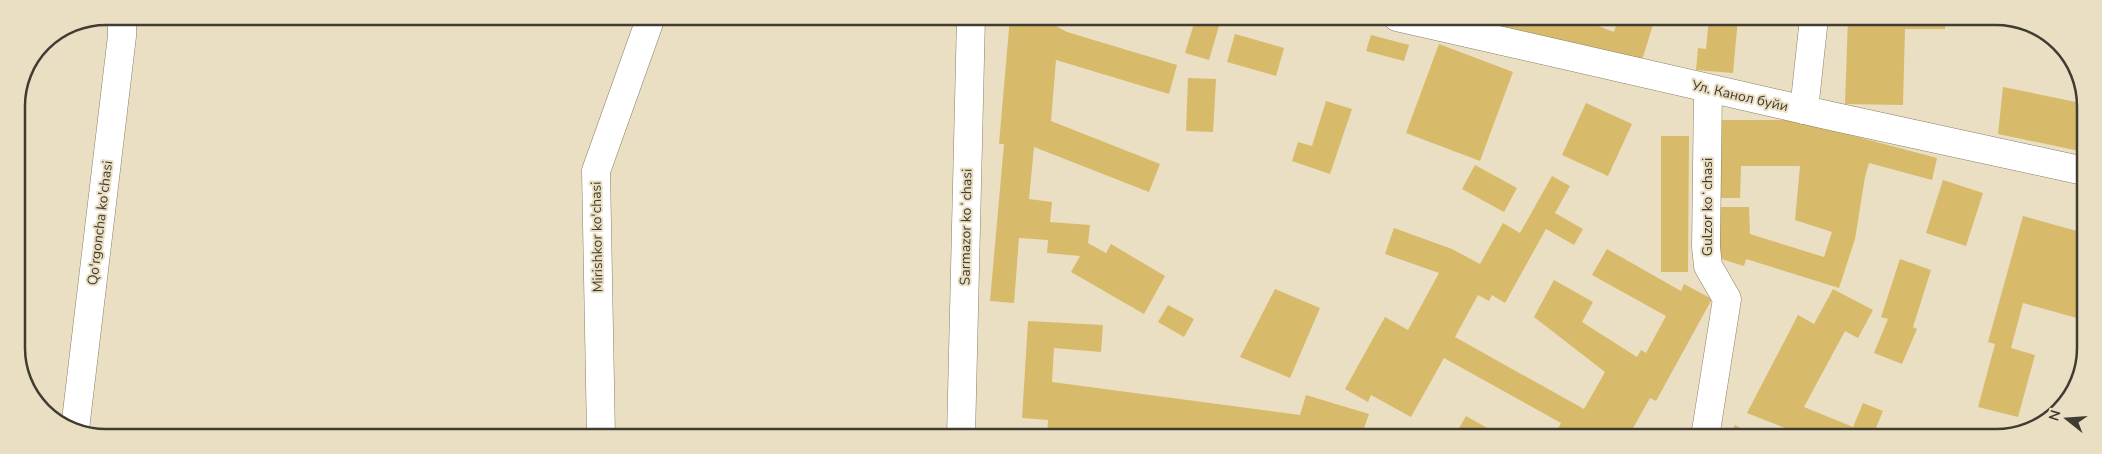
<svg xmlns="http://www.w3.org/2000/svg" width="2102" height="454" font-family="'Nunito Sans',sans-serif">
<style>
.building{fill:#d8ba6b}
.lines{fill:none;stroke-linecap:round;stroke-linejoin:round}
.street-casing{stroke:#897e64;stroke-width:29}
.street{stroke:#fff;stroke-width:28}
.labels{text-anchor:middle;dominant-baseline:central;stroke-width:4;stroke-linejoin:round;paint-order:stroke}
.street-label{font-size:14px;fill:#413c31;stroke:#ebdfc3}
.rim{fill:none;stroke:#413c31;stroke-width:2.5}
</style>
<rect width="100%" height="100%" fill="#ebdfc3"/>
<g class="building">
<polygon points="1010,17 1036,17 1036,19 1045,20 1067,32 1177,65 1169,94 1056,60 1051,121 1160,164 1149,192 1034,147 1029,199 1052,202 1050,222 1090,225 1088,243 1106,253 1111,244 1165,276 1144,314 1071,272 1080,256 1047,253 1048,240 1019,238 1014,303 990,301 1004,144 999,144"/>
<polygon points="1469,18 1577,18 1614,32 1618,18 1655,18 1644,54 1636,75 1528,33"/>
<polygon points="1709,18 1738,18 1733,73 1696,70 1698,48 1706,49"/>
<polygon points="1848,18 1945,18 1945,29 1905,29 1903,105 1845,104"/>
<polygon points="1195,20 1219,26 1209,60 1185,53"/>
<polygon points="1235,34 1284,48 1276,76 1227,62"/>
<polygon points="1371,35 1409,45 1404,61 1366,51"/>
<polygon points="1439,44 1513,72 1480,161 1406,133"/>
<polygon points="1188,78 1216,79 1213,132 1186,131"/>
<polygon points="2080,81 2084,88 2084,152 1998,134 2003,87 2076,102"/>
<polygon points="1326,101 1352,109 1330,174 1292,161 1298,142 1312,146"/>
<polygon points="1586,103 1632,124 1608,176 1562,155"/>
<polygon points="1715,120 1794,120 1937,158 1932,180 1869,163 1865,177 1855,239 1839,288 1746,259 1744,266 1715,257 1716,207 1749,207 1750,234 1824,257 1832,232 1795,220 1800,166 1741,166 1740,198 1714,198"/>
<polygon points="1661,136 1689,136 1688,272 1661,272"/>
<polygon points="1475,165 1517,188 1504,212 1462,189"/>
<polygon points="1552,176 1570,186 1555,213 1583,229 1574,245 1546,229 1505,303 1492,295 1489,301 1478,295 1455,337 1584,409 1605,372 1534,317 1554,280 1593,302 1582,322 1637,357 1641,350 1646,353 1666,316 1592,275 1607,249 1681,291 1684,284 1712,299 1656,401 1650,398 1628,437 1554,437 1561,423 1444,358 1411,417 1371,395 1368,402 1345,389 1385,317 1408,330 1439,273 1385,254 1394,228 1452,249 1480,264 1503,223 1520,233"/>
<polygon points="1943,180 1983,193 1966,246 1926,233"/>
<polygon points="2023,216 2084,233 2084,320 2023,303 2011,348 2035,355 2018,417 1978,407 1995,344 1988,342"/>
<polygon points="1900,259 1931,270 1913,327 1917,329 1902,364 1874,353 1888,319 1881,317"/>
<polygon points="1275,289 1320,308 1290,378 1240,357"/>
<polygon points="1833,289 1873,310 1858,338 1845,331 1804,407 1853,427 1863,403 1883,411 1872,437 1808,437 1747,413 1798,315 1814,324"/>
<polygon points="1168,305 1194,319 1184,337 1158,322"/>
<polygon points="1028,321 1103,325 1101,352 1054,348 1052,382 1300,415 1306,395 1369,414 1361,437 1172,437 1117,430 1117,437 1047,437 1048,420 1022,418"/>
<polygon points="1466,416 1503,437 1454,437"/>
<polygon points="1735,425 1758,437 1728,437"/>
</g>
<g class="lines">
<g class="street-casing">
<g id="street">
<polyline points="1397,17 1831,116 2084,171"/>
<polyline points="1804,110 1814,18"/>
<polyline points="75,429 122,36 122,16"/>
<polyline points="601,436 596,171 651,17"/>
<polyline points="961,437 971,17"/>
<polyline points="1703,437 1706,431 1727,299 1708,266 1706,247 1708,89"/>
</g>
</g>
<use href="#street" class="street"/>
</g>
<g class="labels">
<g class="street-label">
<text transform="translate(1740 96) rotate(13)">Ул. Канол буйи</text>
<text transform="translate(1707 207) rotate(-90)">Gulzor koʻchasi</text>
<text transform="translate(100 223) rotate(-83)">Qo'rgoncha ko'chasi</text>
<text transform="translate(966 227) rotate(-89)">Sarmazor koʻchasi</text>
<text transform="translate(597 237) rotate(-91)">Mirishkor ko'chasi</text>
</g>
</g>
<path d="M0 0H2102V454H0ZM106 25H1996A81 81 0 0 1 2077 106V348A81 81 0 0 1 1996 429H106A81 81 0 0 1 25 348V106A81 81 0 0 1 106 25Z" fill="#ebdfc3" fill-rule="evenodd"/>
<path class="rim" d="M106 25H1996A81 81 0 0 1 2077 106V348A81 81 0 0 1 1996 429H106A81 81 0 0 1 25 348V106A81 81 0 0 1 106 25Z"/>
<g transform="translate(2067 419) rotate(287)" stroke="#ebdfc3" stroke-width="4" paint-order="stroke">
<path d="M0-4L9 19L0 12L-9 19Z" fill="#413c31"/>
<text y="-8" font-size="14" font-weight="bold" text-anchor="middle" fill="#413c31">N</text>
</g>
</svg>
